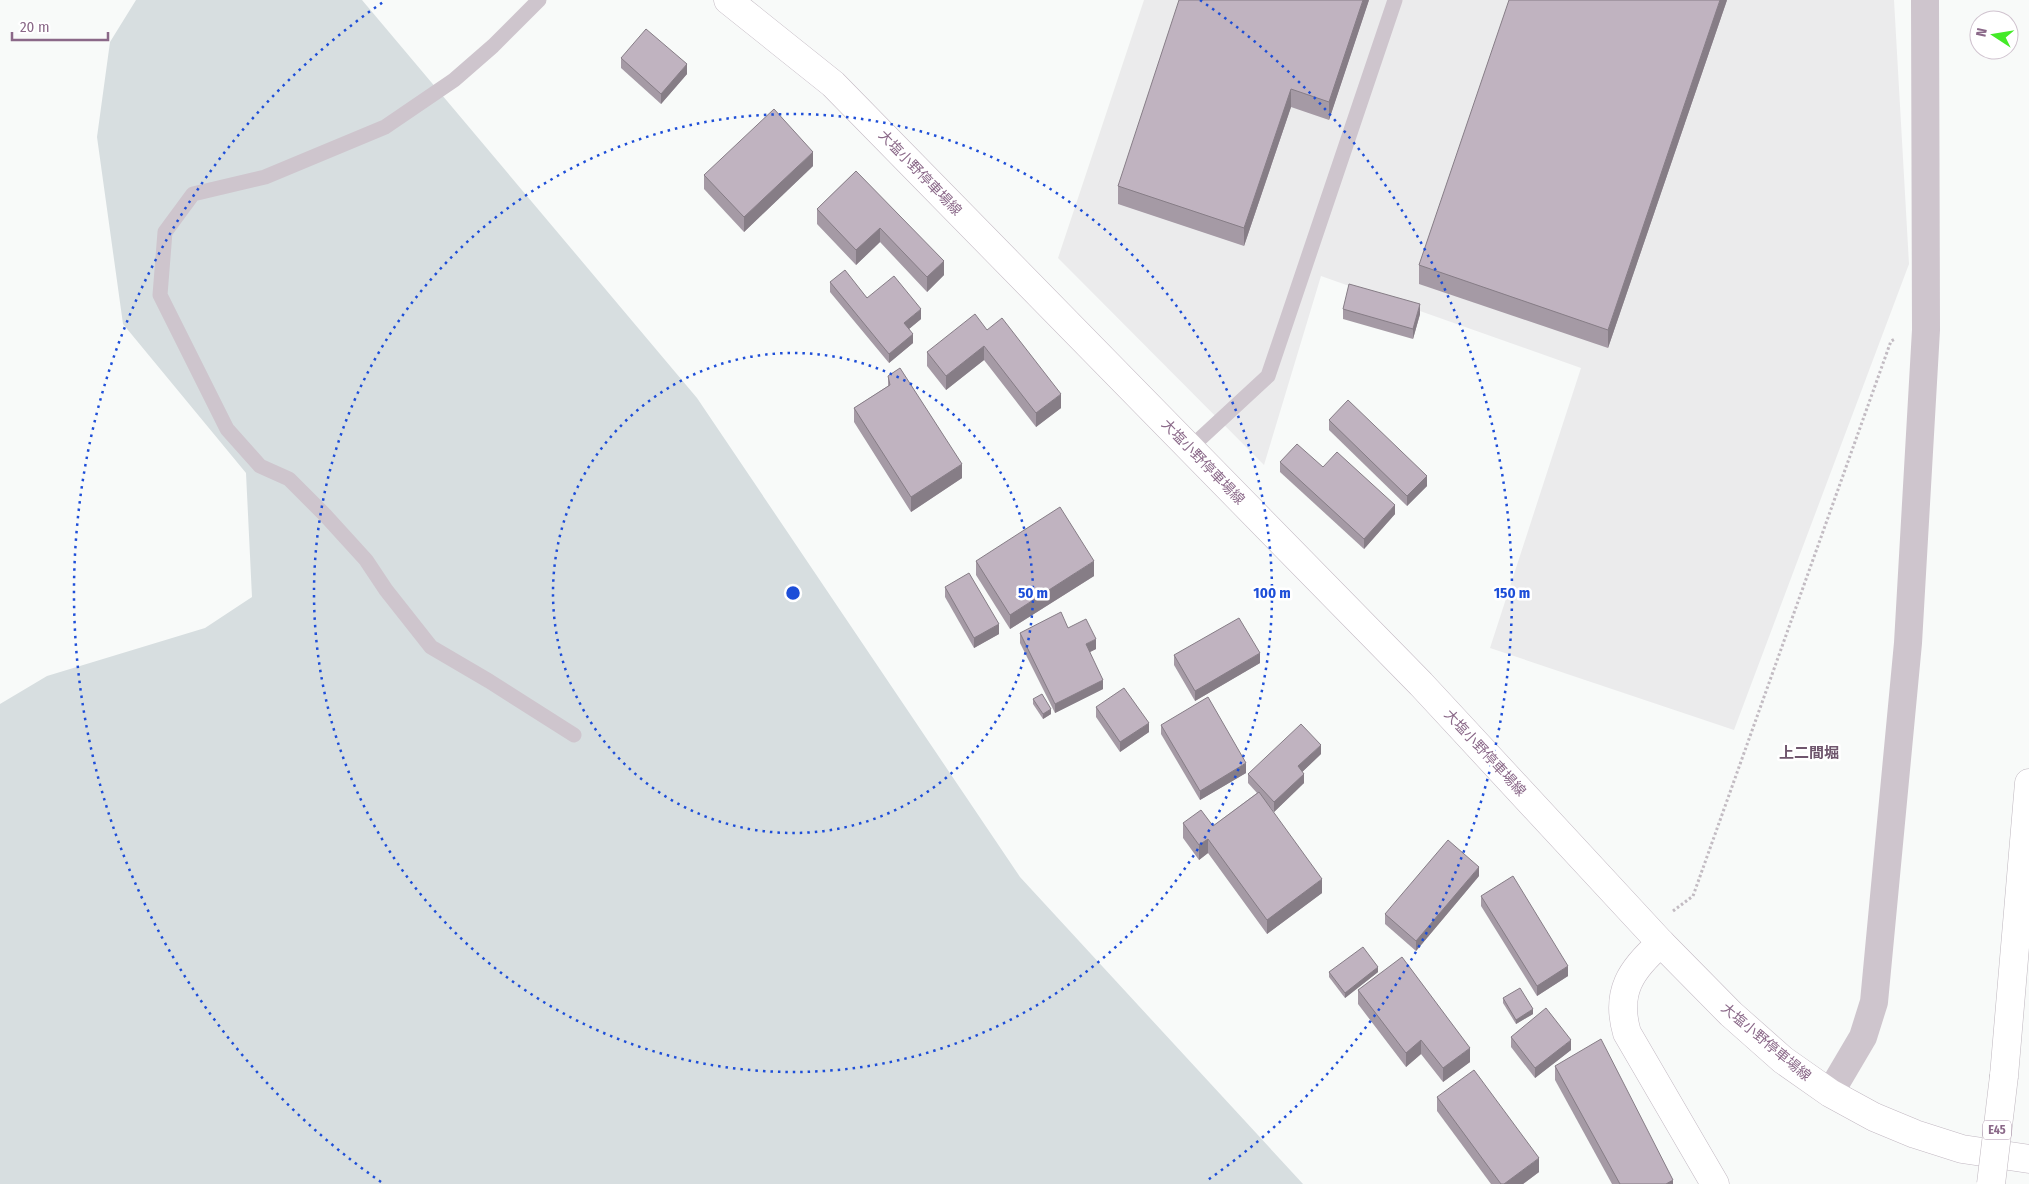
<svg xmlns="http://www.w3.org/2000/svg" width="2029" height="1184" font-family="'Fira Sans Condensed','Noto Sans JP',sans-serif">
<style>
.built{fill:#ebebec}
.green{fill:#d7dee0}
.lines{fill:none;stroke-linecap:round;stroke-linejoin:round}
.secondary-casing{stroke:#c2b8c2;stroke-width:29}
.highway-casing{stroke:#beb6be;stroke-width:29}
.path{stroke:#c2bbc2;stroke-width:3;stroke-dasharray:2.5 2.5;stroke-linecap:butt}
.lane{stroke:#cec5cd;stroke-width:15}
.street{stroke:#cec5cd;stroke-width:28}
.secondary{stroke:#fff;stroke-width:28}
.highway{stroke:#fff;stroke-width:28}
.highway-bridge-casing{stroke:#beb6be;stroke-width:29;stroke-linecap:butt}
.highway-bridge{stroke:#fff;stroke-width:28}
.wall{fill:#a59aa5}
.shaded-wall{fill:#867d86}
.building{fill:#c0b3c0;stroke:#867d86}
.ring{fill:none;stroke:#1d4ed8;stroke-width:2.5;stroke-dasharray:2.5 5}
.labels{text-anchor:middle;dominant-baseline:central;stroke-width:5;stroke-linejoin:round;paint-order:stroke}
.shield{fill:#fff;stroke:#ad95ac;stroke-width:1}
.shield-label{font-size:12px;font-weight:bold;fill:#8a6888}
.street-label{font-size:14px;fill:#8a6888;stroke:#fff}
.neighbourhood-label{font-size:15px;font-weight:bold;fill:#6f566d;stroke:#fff}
.centre{fill:#1d4ed8;stroke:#fff;stroke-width:2.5}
.ring-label{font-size:15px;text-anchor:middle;font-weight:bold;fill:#1d4ed8;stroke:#fff;stroke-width:5;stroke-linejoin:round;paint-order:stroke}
</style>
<rect width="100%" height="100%" fill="#f8faf9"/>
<polygon class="built" points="1144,0 1894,0 1909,264 1734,730 1490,648 1581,368 1321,276 1264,465 1058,258"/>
<polygon class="green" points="136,0 362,0 697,398 1020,877 1303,1184 0,1184 0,704 47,676 205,628 252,597 246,473 123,324 97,137 110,42"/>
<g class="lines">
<g class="secondary-casing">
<g id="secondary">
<polyline points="728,0 833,84 1421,684 1661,943 1731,1014 1783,1060 1830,1093 1874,1117 1915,1134 1962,1149 2029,1159"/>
<path d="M1661,943C1631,969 1615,992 1627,1033L1715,1184"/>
</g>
</g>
<g class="highway-casing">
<polyline id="highway" points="2004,1076 2029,783"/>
</g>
<polyline class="path" points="1673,911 1693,896 1891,341 1895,339"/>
<g class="lane">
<polyline points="539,0 493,46 454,80 385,127 265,177 193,194 165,232 160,295 227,429 260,466 289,479 325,515 366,560 386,590 431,647 489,681 574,735"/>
<polyline points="1189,449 1268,376 1395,0"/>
</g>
<polyline class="street" points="1830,1093 1863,1037 1874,1002 1908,643 1926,330 1925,0"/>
<use href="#secondary" class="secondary"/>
<use href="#highway" class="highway"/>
<g class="highway-bridge-casing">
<polyline id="highway-bridge" points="1991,1184 2004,1076"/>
</g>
<use href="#highway-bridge" class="highway-bridge"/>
</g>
<g class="wall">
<polygon points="1369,0 1329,120 1291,107 1244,246 1118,204 1118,186"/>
<polygon points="1727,0 1608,348 1419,284 1419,265"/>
<polygon points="621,58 687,74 661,104 621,68"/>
<polygon points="813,166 744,232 704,189 704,175"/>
<polygon points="856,171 944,275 927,292 880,242 856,265 817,224 817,209"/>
<polygon points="830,282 921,319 909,329 913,343 889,363 830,292"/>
<polygon points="1343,309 1420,314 1413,339 1343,319"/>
<polygon points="987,330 1061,408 1036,427 984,360 946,390 927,366 927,352"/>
<polygon points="888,376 962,478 911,512 854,422 854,408 888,386"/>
<polygon points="1329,420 1427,486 1407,506 1329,430"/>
<polygon points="1280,462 1323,467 1395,514 1364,549 1280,472"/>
<polygon points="976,561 1094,576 1010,629 976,575"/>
<polygon points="945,587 999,634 974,648 945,597"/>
<polygon points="1068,628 1096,649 1090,652 1103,689 1055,713 1020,643 1020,633"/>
<polygon points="1174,655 1260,663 1195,701 1174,665"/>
<polygon points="1033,699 1051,714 1043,719 1033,704"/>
<polygon points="1096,707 1149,732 1120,752 1096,717"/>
<polygon points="1161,725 1246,773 1200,800 1161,734"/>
<polygon points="1321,754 1302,772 1304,783 1274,812 1270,807 1322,893 1267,934 1208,853 1199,860 1183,838 1183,823 1213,826 1257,793 1248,783 1248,774"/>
<polygon points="1479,876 1416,951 1385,924 1385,914"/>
<polygon points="1481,896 1568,976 1537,996 1481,906"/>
<polygon points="1329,972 1378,972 1345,998 1329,977"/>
<polygon points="1358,990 1470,1062 1443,1082 1421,1054 1406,1067 1358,1004"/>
<polygon points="1503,998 1533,1014 1516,1024 1503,1003"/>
<polygon points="1511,1037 1571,1050 1535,1078 1511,1047"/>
<polygon points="1555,1066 1673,1184 1612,1184 1555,1080"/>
<polygon points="1437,1097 1539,1172 1523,1184 1491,1184 1437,1111"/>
</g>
<g class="shaded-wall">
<polygon points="1363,0 1369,0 1329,120 1329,102"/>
<polygon points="1720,0 1727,0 1608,348 1608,330"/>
<polygon points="687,64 687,74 661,104 661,94"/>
<polygon points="1291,89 1291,107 1244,246 1244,228"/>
<polygon points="813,152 813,166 744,232 744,217"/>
<polygon points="880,228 880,242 856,265 856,250"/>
<polygon points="944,261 944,275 927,292 927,277"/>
<polygon points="1420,304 1420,314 1413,339 1413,329"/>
<polygon points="921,309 921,319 904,333 904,323"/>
<polygon points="913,334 913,343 889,363 889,354"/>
<polygon points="984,346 984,360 946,390 946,376"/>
<polygon points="1061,394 1061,408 1036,427 1036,413"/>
<polygon points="962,464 962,478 911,512 911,497"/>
<polygon points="1427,476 1427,486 1407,506 1407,496"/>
<polygon points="1395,505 1395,514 1364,549 1364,539"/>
<polygon points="1094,561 1094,576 1010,629 1010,615"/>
<polygon points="999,624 999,634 974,648 974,638"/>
<polygon points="1096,639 1096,649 1086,654 1086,644"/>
<polygon points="1260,653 1260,663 1195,701 1195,691"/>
<polygon points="1103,680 1103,689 1055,713 1055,704"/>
<polygon points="1051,709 1051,714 1043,719 1043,714"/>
<polygon points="1149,723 1149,732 1120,752 1120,742"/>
<polygon points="1321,745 1321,754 1298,776 1298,766"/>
<polygon points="1246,763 1246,773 1200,800 1200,791"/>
<polygon points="1304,774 1304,783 1274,812 1274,802"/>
<polygon points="1208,839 1208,853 1199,860 1199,845"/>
<polygon points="1479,867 1479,876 1416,951 1416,941"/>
<polygon points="1322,879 1322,893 1267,934 1267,920"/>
<polygon points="1568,966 1568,976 1537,996 1537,986"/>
<polygon points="1378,967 1378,972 1345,998 1345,993"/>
<polygon points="1533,1009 1533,1014 1516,1024 1516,1020"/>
<polygon points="1421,1040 1421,1054 1406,1067 1406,1053"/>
<polygon points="1571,1040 1571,1050 1535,1078 1535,1068"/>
<polygon points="1470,1048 1470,1062 1443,1082 1443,1068"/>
<polygon points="1539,1158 1539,1172 1523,1184 1504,1184"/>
<polygon points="1673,1180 1673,1184 1666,1184"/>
</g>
<g class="building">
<polygon points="1179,0 1363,0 1329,102 1291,89 1244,228 1118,186"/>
<polygon points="1509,0 1720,0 1608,330 1419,265"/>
<polygon points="646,29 687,64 661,94 621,58"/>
<polygon points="774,109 813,152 744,217 704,175"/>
<polygon points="856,171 944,261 927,277 880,228 856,250 817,209"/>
<polygon points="845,270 867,298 894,276 921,309 904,323 913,334 889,354 830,282"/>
<polygon points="1349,284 1420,304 1413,329 1343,309"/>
<polygon points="975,314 987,330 1002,318 1061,394 1036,413 984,346 946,376 927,352"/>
<polygon points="900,368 962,464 911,497 854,408 890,385 888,376"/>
<polygon points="1348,400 1427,476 1407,496 1329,420"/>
<polygon points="1297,444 1323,467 1337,452 1395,505 1364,539 1280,462"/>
<polygon points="1060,507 1094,561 1010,615 976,561"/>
<polygon points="969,573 999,624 974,638 945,587"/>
<polygon points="1061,612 1068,628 1086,619 1096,639 1086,644 1103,680 1055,704 1020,633"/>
<polygon points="1239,618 1260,653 1195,691 1174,655"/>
<polygon points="1124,688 1149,723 1120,742 1096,707"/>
<polygon points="1042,694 1051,709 1043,714 1033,699"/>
<polygon points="1208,697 1246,763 1200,791 1161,725"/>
<polygon points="1301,724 1321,745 1298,766 1304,774 1274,802 1248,774"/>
<polygon points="1259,792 1322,879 1267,920 1208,839 1199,845 1183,823 1201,810 1213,826"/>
<polygon points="1448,840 1479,867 1416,941 1385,914"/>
<polygon points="1513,876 1568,966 1537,986 1481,896"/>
<polygon points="1363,947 1378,967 1345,993 1329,972"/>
<polygon points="1402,957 1470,1048 1443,1068 1421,1040 1406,1053 1358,990"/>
<polygon points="1520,988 1533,1009 1516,1020 1503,998"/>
<polygon points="1546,1008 1571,1040 1535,1068 1511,1037"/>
<polygon points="1601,1039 1673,1180 1666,1184 1620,1184 1555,1066"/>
<polygon points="1474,1070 1539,1158 1504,1184 1501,1184 1437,1097"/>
</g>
<g class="ring">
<circle cx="793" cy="593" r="240"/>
<circle cx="793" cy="593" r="479"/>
<path d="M381 1182A719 719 0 0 1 386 0M1200 0A719 719 0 0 1 1205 1182"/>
</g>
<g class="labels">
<rect class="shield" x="1983" y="1120.5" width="28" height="19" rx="4"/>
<g class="shield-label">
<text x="1997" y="1130">E45</text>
</g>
<g class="street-label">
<text transform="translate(920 173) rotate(46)">大塩小野停車場線</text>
<text transform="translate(1203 462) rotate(46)">大塩小野停車場線</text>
<text transform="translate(1485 753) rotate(47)">大塩小野停車場線</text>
<text transform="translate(1766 1042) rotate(40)">大塩小野停車場線</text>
</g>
<g class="neighbourhood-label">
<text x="1809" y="753">上二間堀</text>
</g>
</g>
<circle cx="793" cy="593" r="8" class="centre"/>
<g class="ring-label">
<text x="1033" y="598">50 m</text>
<text x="1272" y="598">100 m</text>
<text x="1512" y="598">150 m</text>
</g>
<g transform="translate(1994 35) rotate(282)"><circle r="24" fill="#ffffff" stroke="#d0c3cf"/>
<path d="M0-4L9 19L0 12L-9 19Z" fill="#44ea28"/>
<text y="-8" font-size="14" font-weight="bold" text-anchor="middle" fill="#8a6888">N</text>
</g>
<path d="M12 32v8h96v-8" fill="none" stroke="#8a6888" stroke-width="2.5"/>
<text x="20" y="32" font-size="15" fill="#8a6888" stroke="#ffffff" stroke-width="4" paint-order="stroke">20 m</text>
</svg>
